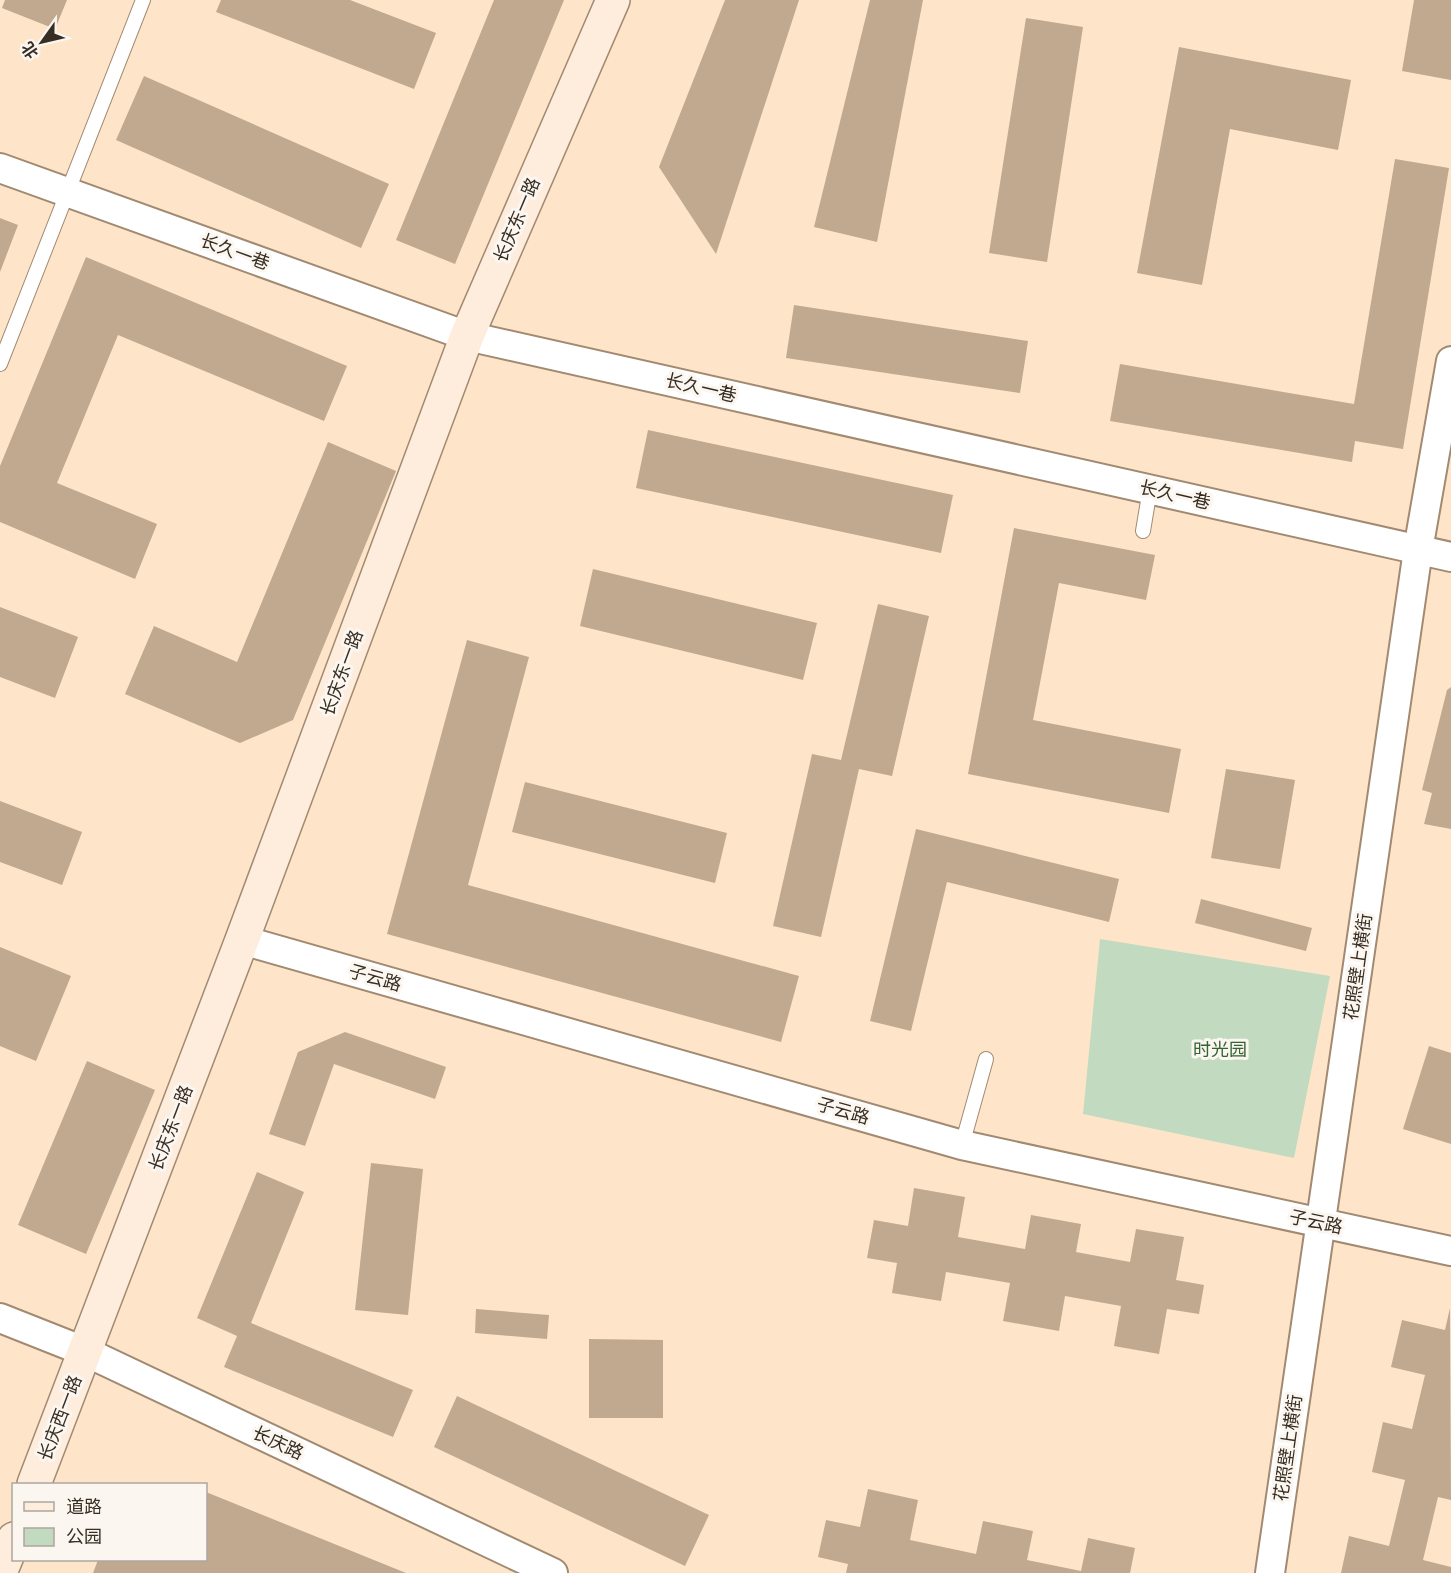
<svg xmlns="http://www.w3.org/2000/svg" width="1451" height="1573" font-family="Rubik,'Noto Sans SC',sans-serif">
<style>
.green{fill:#c1dac0}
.building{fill:#c0a98e}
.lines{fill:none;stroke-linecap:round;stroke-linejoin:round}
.service-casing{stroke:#a18a71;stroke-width:16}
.minor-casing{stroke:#a18a71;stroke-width:32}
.secondary-casing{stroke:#a18a71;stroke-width:36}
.service{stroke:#fff;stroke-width:14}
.minor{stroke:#fff;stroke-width:28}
.secondary{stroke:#feecdc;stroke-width:33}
.labels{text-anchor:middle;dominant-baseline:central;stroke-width:6;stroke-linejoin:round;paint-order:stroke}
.street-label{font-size:18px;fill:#372e23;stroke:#fbf6f0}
.park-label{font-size:18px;fill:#336533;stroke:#fbf6f0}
</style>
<rect width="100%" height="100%" fill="#fee5c9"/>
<polygon class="green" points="1100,939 1330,976 1294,1158 1083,1114"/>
<g class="building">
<polygon points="5,0 67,0 55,29 2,8"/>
<polygon points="221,0 350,0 436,33 414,89 216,12"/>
<polygon points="494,0 564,0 455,264 396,240"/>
<polygon points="725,0 799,0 716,254 659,167"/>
<polygon points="870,0 923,0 877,242 814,227"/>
<polygon points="1414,0 1451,0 1451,80 1402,71"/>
<polygon points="1026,18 1083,27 1047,262 989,253"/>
<polygon points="1179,47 1351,80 1338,150 1230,129 1202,285 1137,273"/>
<polygon points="144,76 389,184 361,248 116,140"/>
<polygon points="1395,159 1449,168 1403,449 1355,441 1352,462 1110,421 1120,364 1354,404"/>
<polygon points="0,218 18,225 0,272"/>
<polygon points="86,257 347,366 324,421 118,335 57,483 157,524 135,579 0,522 0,466"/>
<polygon points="794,305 1028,341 1020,393 786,358"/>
<polygon points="648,430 953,495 941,553 636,488"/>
<polygon points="328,442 396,471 293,720 240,743 125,694 154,626 237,662"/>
<polygon points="1014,528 1155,555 1146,600 1059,583 1033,720 1181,749 1169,813 968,774"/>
<polygon points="593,569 817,623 803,680 580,626"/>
<polygon points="878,604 929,616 892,776 859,769 821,937 773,926 812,754 841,760"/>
<polygon points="0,607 78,637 55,698 0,677"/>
<polygon points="467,640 529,657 468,885 799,976 781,1042 387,934"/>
<polygon points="1451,687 1451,829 1424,824 1432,793 1422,790 1447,690"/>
<polygon points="1226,769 1295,780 1280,869 1211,858"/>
<polygon points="525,782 727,833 715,883 512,832"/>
<polygon points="0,801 82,832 62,885 0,862"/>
<polygon points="916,829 1119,879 1109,922 947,882 911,1031 870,1021"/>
<polygon points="1201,899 1312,928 1306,951 1195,923"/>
<polygon points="0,947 71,976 36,1061 0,1046"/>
<polygon points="345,1032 446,1067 435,1099 334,1064 305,1146 269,1134 298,1052"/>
<polygon points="1429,1046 1451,1053 1451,1144 1403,1129"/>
<polygon points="87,1061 155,1090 86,1254 18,1225"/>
<polygon points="371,1163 423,1169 408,1315 355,1310"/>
<polygon points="257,1172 304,1192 251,1323 413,1390 393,1437 224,1367 237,1336 197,1318"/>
<polygon points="914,1188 965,1197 958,1237 1025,1249 1031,1215 1081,1224 1076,1252 1130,1262 1136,1229 1184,1237 1176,1280 1204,1285 1199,1314 1167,1309 1159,1354 1114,1346 1121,1306 1065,1296 1059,1331 1003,1321 1010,1283 946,1272 941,1301 892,1293 897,1263 867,1258 874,1220 908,1226"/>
<polygon points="1450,1308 1451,1500 1438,1497 1423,1560 1451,1567 1451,1573 1341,1573 1349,1536 1389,1546 1405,1480 1372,1472 1383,1422 1412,1429 1425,1375 1391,1367 1402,1320 1445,1330"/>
<polygon points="476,1309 549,1315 547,1339 475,1333"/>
<polygon points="589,1339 663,1340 663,1418 589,1418"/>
<polygon points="457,1396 709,1515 685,1566 434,1447"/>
<polygon points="868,1489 918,1500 910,1540 976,1554 983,1521 1033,1531 1027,1560 1081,1571 1088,1538 1135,1548 1130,1573 846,1573 848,1564 818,1557 826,1520 860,1527"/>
<polygon points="206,1492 406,1573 93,1573 98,1560 206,1560"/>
</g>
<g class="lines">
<g class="service-casing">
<g id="service">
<polyline points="0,364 143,0"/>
<polyline points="1143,531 1150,489"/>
<polyline points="962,1145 986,1059"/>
</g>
</g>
<g class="minor-casing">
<g id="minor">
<polyline points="0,168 467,336 1451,557"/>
<polyline points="242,940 962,1145 1451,1251"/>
<polyline points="0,1318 86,1352 553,1573"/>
<polyline points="1270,1573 1418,550 1451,361"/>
</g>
</g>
<g class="secondary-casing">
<g id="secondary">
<polyline points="34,1484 242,940 467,336 613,0"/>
<polyline points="0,1573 14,1539"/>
</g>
</g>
<use href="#service" class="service"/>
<use href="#minor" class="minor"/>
<use href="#secondary" class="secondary"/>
</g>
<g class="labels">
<g class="street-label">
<text transform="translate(517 220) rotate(-67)">长庆东一路</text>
<text transform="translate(235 252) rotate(20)">长久一巷</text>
<text transform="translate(701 388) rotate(13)">长久一巷</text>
<text transform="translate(1175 495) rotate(13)">长久一巷</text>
<text transform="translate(342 673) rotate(-70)">长庆东一路</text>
<text transform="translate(1358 967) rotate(-82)">花照壁上横街</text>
<text transform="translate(375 978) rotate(16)">子云路</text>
<text transform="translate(843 1111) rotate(16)">子云路</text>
<text transform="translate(171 1128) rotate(-69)">长庆东一路</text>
<text transform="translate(1316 1222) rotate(12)">子云路</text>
<text transform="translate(60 1418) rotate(-69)">长庆西一路</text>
<text transform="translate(278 1443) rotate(25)">长庆路</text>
<text transform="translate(1288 1448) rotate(-82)">花照壁上横街</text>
</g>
<g class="park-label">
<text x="1220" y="1050">时光园</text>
</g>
</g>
<rect x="12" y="1483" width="195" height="78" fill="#fbf6f0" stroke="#ada69e" stroke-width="1.5"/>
<rect x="24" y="1502" width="30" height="9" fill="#feecdc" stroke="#ada69e" stroke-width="1.5"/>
<text x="66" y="1513" font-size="18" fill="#372e23">道路</text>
<rect x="24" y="1528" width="30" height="18" fill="#c1dac0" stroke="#ada69e" stroke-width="1.5"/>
<text x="66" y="1543" font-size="18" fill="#372e23">公园</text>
<g transform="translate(42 42) rotate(236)" stroke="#fbf6f0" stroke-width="4.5" paint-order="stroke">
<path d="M0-4.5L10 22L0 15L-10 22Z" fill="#372e23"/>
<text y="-9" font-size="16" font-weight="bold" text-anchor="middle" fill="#372e23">北</text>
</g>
</svg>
